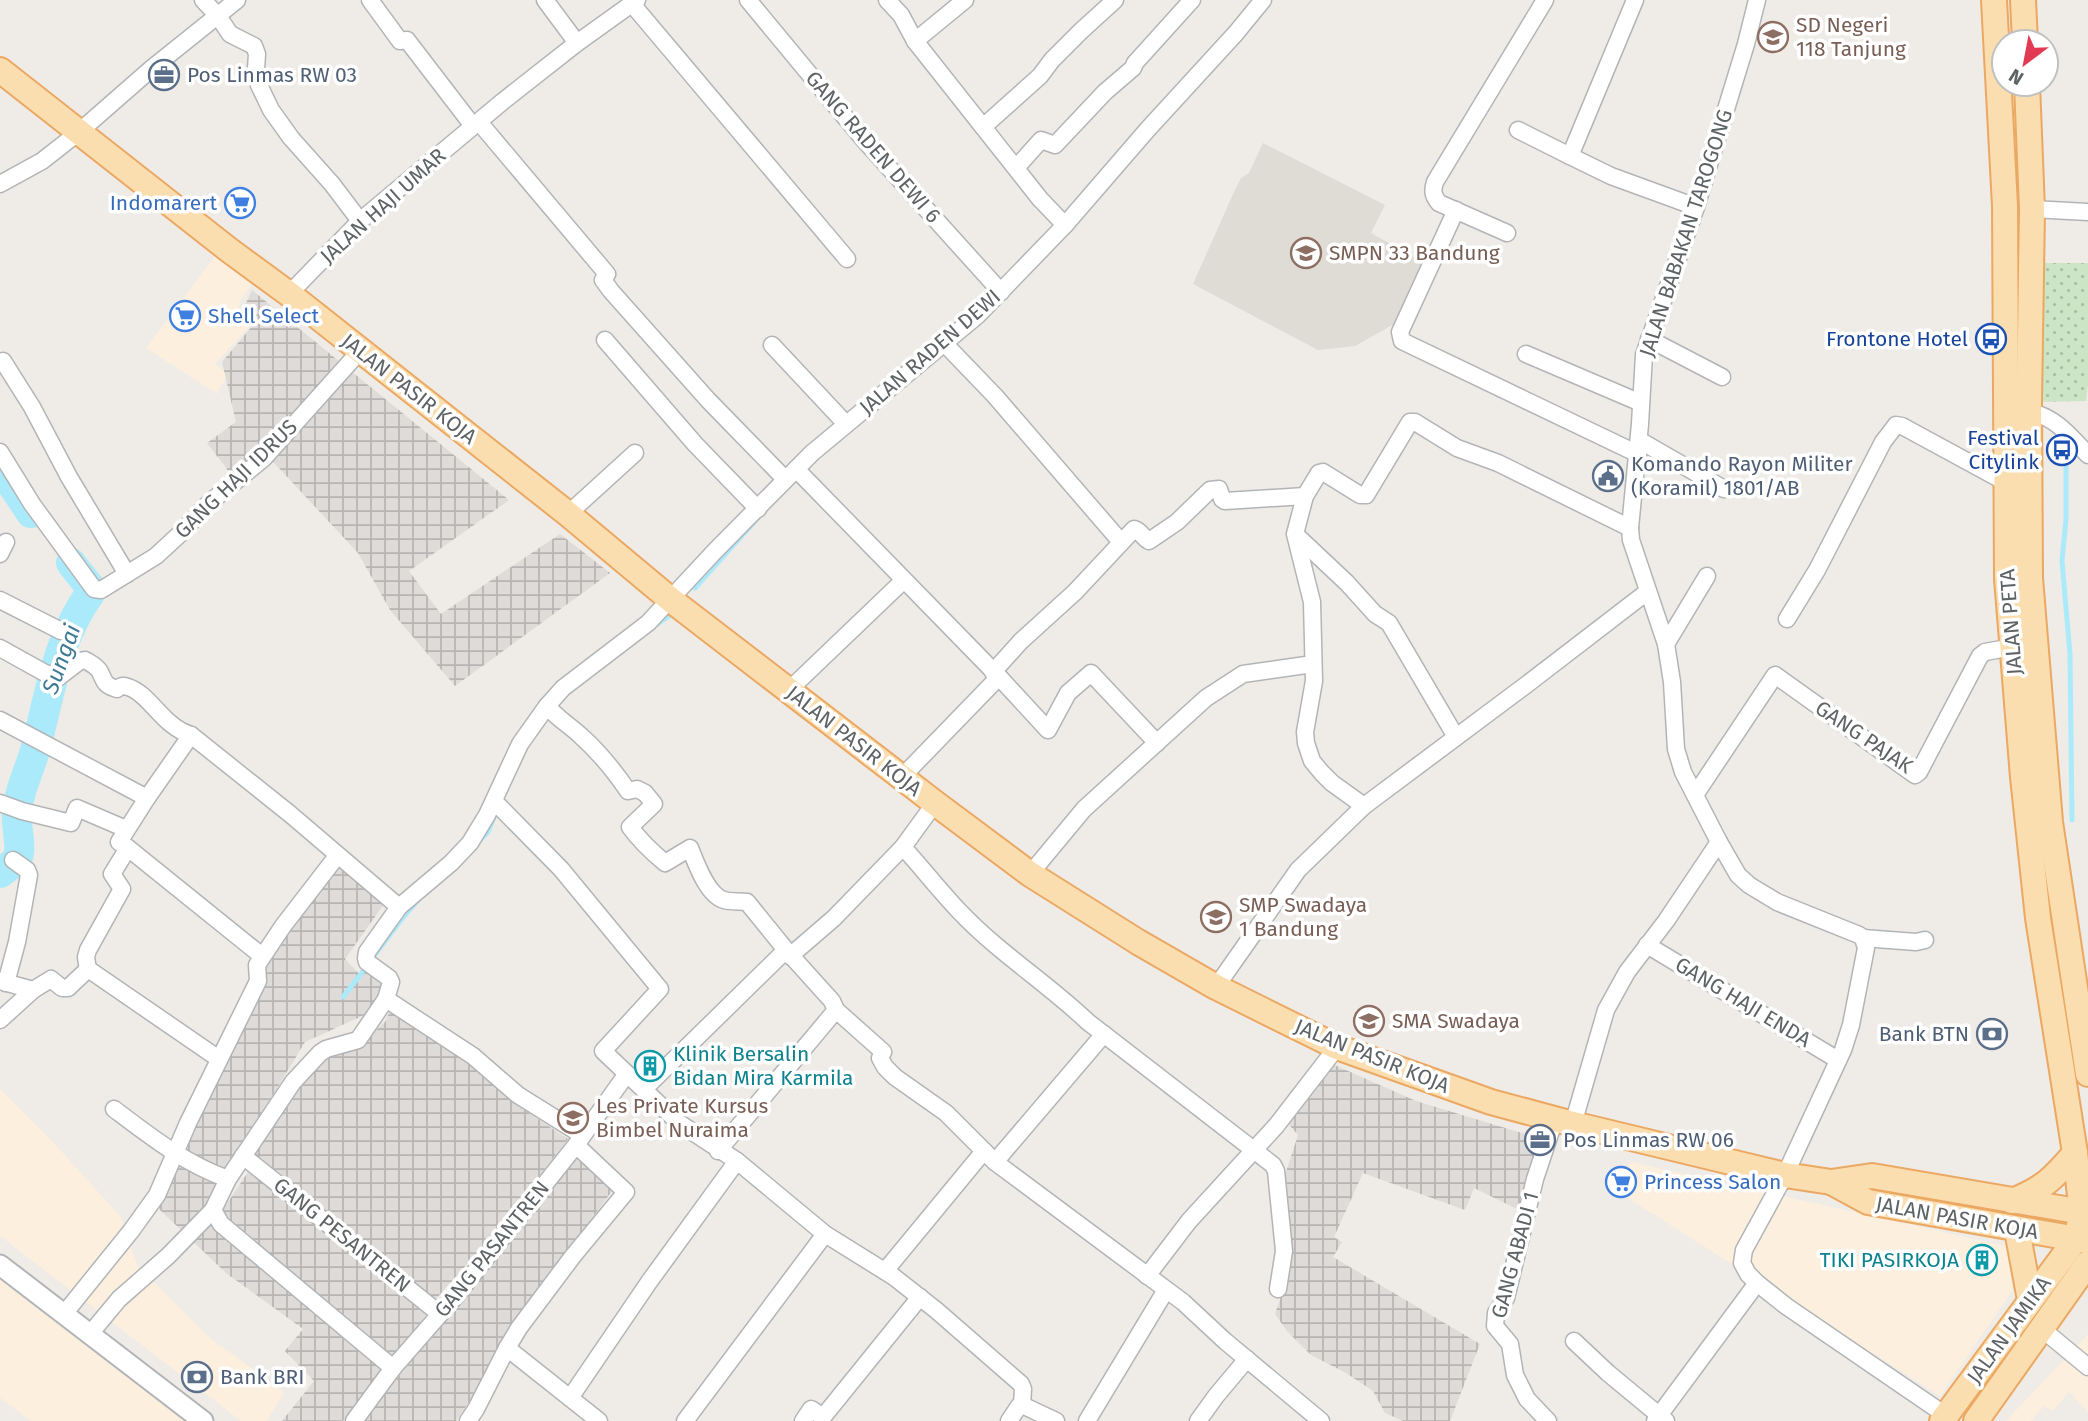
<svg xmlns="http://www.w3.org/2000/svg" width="2088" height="1421" font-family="'Fira Sans',sans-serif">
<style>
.commercial{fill:#fcefde}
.industrial{fill:url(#industrial-grid)}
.education{fill:#dfdbd5}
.park{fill:url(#park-dots)}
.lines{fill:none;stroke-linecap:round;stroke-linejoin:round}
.stream{stroke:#abeafb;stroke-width:5}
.river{stroke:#abeafb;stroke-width:30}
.minor-casing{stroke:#b2b5b8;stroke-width:19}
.tertiary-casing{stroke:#b2b5b8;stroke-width:23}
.primary-casing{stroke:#eba863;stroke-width:28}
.minor{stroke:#fff;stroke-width:16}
.tertiary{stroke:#fff;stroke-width:19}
.primary{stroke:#fbdeaf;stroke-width:24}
.labels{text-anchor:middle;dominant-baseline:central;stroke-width:7;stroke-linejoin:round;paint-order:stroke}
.education-label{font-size:21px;fill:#785e54;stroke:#fff;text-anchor:start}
.service-label{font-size:21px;fill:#4e5e75;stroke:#fff;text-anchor:start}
.street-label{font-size:21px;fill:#5e6366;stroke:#fff}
.shop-label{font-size:21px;fill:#366cbe;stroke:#fff;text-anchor:start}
.transit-label{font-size:21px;fill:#164399;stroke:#fff;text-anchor:end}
.culture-label{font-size:21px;fill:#0d838f;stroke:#fff;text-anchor:start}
.water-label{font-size:23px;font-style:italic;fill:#3e7a94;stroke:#fff}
</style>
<defs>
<pattern id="industrial-grid" width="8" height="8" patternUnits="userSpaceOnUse" patternTransform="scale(1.75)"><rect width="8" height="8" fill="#dedbd8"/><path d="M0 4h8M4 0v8" fill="none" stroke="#b7b5b3"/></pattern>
<pattern id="park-dots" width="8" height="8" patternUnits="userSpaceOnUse" patternTransform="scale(1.75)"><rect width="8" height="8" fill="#cce5c4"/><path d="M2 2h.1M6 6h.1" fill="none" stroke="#a9bda3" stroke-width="1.8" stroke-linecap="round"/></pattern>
</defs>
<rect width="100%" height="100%" fill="#efebe6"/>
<g class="commercial">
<polygon points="215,256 254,282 241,299 237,316 249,327 215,364 228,374 217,394 146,348"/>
<polygon points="0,1089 51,1140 121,1217 137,1265 210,1338 284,1392 267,1421 241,1421 0,1236"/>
<polygon points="1631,1162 2006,1246 2013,1290 1940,1396 1612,1188"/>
<polygon points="0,1272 192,1421 31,1421 0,1398"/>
<polygon points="2088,1334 2088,1412 2069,1392 2053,1411 2044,1406 2031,1421 2006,1421"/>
</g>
<g class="industrial">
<polygon points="252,290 509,500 409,571 441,614 560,534 610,573 455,686 390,610 358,553 264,452 233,477 207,443 236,422 222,362 253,325 242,312"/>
<polygon points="333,861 384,904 345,959 359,974 365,964 388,970 371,1012 305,1042 200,1215 383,1370 343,1421 282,1421 314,1381 285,1351 303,1329 226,1273 158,1208 168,1176 257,968"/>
<polygon points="393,1004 470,1053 514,1103 568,1139 494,1234 435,1300 255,1155 319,1056 363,1042 385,1022"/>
<polygon points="1330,1063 1416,1101 1548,1141 1519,1210 1474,1188 1465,1210 1363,1173 1334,1237 1342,1242 1333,1257 1480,1344 1450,1421 1403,1421 1385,1413 1373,1391 1346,1373 1311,1355 1287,1331 1275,1314 1284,1287 1285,1175 1298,1135 1284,1119"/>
<polygon points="575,1156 612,1191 497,1348 471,1399 456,1421 363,1421"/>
<polygon points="250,1169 426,1315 393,1358 220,1214"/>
</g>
<polygon class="education" points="1263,143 1385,205 1371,233 1423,262 1394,324 1355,346 1318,350 1193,284 1234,192 1241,178 1249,173"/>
<polygon class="park" points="2032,263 2088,263 2088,384 2086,401 2029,402"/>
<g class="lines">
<g class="stream">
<polyline points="2066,438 2066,519 2062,561 2070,654 2072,820"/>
<polyline points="695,588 763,512"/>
<polyline points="653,627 672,614"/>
<polyline points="479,841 488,832 495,814"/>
<polyline points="371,960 404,916 419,899"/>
<polyline points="343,997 367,966"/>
</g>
<g class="river">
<polyline points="0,467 31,513"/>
<path d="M0,873C5,869 14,864 17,859C23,850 15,823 17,811C19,791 28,773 34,754C50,697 55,642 91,592L90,587L71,563"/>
</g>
<g class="minor-casing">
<g id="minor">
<polyline points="203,0 218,16 230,34 254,46 257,54 256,69 259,85 271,110 291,138 332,184 360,221"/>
<polyline points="370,0 400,41 407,40 473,126"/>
<polyline points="545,0 577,43"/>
<polyline points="748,0 864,140 1001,292"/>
<polyline points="887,0 901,15 915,41 1040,199 1065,225"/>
<polyline points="1635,0 1570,156 1611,176 1696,207"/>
<polyline points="1757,0 1746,44 1696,207 1644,355 1640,424 1630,528 1631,540 1666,644 1672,682 1676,749 1683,772 1719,842 1738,875 1749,885 1777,902 1859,935 1863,938 1866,948 1851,1025 1843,1050 1785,1175 1744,1250 1742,1263 1748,1274 1757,1283 1786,1306 1938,1410 1948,1413"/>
<polyline points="632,4 847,259"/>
<polyline points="915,41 965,0"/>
<polyline points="479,122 607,274 603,280 611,291 708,400 785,479"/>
<polyline points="983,127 1040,76 1052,60 1081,31 1115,0"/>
<polyline points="1518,130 1570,156"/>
<polyline points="1016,168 1041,140 1055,145 1105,92 1133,68 1135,63 1192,0"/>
<polyline points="0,184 42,161 79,132 151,69 237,0"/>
<polyline points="2032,209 2088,212"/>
<polyline points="1456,210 1400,332 1402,341 1638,454"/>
<path d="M1507,233L1439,203C1433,196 1432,191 1435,182L1545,0"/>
<polyline points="289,294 360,221 502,102 577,43 637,0"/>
<polyline points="1649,339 1722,377"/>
<polyline points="605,340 695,444 758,509"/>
<polyline points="944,343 995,396 1121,542"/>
<polyline points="772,345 846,424"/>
<polyline points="1526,354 1641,403"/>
<polyline points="3,361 32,407 69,477 127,574"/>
<path d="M2029,412C2055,416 2071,437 2088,455"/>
<polyline points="1639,440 1724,489"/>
<polyline points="0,452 32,504 94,589 101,590 156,556 182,532 209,503 264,458 360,351"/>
<polyline points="796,469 1000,678 1048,730 1068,693 1091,673 1157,743"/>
<polyline points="568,514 635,453"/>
<polyline points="1297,536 1347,583 1375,614 1389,623 1456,737"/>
<polyline points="0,554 6,542"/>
<polyline points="0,600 61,631"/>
<polyline points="1787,619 1817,570 1883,442 1896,425 1902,426 2007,483"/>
<polyline points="1666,644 1707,576"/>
<path d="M0,648L45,673L59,677L80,661L85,660C90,663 97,666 100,672C105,682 104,685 117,689C121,686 122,685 128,687C150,694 163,727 191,735L290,814L399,907"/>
<path d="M993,672L1021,641L1075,592L1134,529C1141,531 1143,538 1149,541L1177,522L1210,490L1219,489L1222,499L1225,501L1305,496"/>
<polyline points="789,690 904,580"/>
<path d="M547,706C559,720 568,724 581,736C600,753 613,769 628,791L637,789L645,793L654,804L630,827C640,841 652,852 665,863L690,848C696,863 707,895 724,900C731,902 740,901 747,902L786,950L832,1001L836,1010L881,1050L883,1052L880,1058L885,1067L895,1077L946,1113L995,1162L1183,1302L1225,1341L1321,1421"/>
<polyline points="0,720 147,798"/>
<polyline points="902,777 995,681 1000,678"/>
<polyline points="1695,795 1775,675 1915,775 1919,772 1980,656 1985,652 2013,647"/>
<polyline points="494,801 561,869 660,989 603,1051 679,1123 737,1161 825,1234 894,1277 936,1310 1021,1384 1023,1389 1022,1405"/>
<polyline points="0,803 22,811 71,823 77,808 126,829"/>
<polyline points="1364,806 1332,783 1322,773 1312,761 1306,743 1305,732 1314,681 1312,602 1295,534 1305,496 1319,473 1323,472 1360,495 1366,495 1410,422 1415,422 1457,448 1498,463 1630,528"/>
<path d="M903,847C922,868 940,891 960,912C999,953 1047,983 1088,1022L1273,1165L1276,1171L1284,1251L1278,1289"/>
<polyline points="128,848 262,956"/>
<polyline points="1030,874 1084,809 1206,698 1243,674 1313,664"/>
<polyline points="1863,938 1916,942 1925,940"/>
<polyline points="1647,945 1838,1060"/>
<polyline points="790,956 834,918 903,847 935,803"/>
<polyline points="88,970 86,957 88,950 122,889 112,874 128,848 119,842 147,798 191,735"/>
<polyline points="0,981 33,990 0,1020"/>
<polyline points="6,983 17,942 29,875 27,870 13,860"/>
<polyline points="1216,987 1298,870 1364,806 1526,685 1647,592"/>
<polyline points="33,990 51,979 62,988 68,988 86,971 91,971 219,1059"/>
<polyline points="386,999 473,1056 518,1095 582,1135"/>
<polyline points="644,1089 786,950"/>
<path d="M114,1109C151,1137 184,1163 228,1179"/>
<polyline points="1573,1124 1606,1010 1627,972 1666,921 1719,842"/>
<polyline points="718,1151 836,1010"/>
<polyline points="243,1156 440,1314"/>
<polyline points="995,1162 1104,1034"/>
<polyline points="213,1210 221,1224 393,1368"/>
<polyline points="885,1271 984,1151"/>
<polyline points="1147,1276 1189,1221 1276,1126 1337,1047"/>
<polyline points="64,1314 131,1231 157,1195 188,1123 258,981 257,965 283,926 337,856"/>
<polyline points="2042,1329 2088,1367"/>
<polyline points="90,1334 119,1299 168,1256 213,1210 228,1179 293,1082 320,1053 326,1049 358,1040 386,999 391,982 389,978 367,962 366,958 367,952 399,907 451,863 470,843 487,815 520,744 547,706 563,688 648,623 715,551 812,453 978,315 1065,225 1148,129 1236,33 1263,0"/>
<polyline points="1574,1341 1608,1373 1666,1421"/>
<polyline points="507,1348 599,1421"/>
<polyline points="570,1398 649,1282 737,1161"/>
<polyline points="1022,1405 1056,1421"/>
<polyline points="354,1421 393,1368 455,1297 576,1145 626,1075"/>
<polyline points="468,1421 476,1409 507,1348 519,1328 573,1256 626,1192 576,1145"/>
<polyline points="685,1421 825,1234"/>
<polyline points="803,1421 811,1409 823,1417 920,1297"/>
<polyline points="1009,1421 1019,1406 1022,1405"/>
<polyline points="1087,1421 1166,1290"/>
<polyline points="1198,1421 1216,1396 1247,1359"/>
<polyline points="1548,1421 1527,1399 1515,1375 1510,1344 1495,1326 1496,1313 1506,1298 1535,1179 1555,1119"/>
<polyline points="1655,1421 1757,1283"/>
</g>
</g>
<g class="tertiary-casing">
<polyline id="tertiary" points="0,1265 203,1421"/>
</g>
<g class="primary-casing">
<g id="primary">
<polyline points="2023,0 2025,42"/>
<polyline points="0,70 229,250 289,294 568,514 671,600 935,803 1030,874 1138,942 1216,987 1337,1047 1491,1102 1573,1124 1785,1175 1831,1182 1872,1176 2088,1213"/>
<polyline points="2027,84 2032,209 2029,402 2030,578 2050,822 2088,1074"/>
<polyline points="1831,1182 1868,1202 2088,1241"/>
<path d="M2012,1201C2043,1189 2054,1178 2075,1153"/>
<polyline points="2017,1230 2030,1300"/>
<polyline points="1942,1421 2076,1239 2082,1212 2075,1153 2038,918 2023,777 2007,579 2005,206 1994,0"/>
<polyline points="1976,1421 2088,1263"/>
</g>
</g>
<use href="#minor" class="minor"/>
<use href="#tertiary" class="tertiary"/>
<use href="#primary" class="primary"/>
</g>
<defs>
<g id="school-ring" transform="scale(1.575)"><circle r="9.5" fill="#fff" stroke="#8d6e63" stroke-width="1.5"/><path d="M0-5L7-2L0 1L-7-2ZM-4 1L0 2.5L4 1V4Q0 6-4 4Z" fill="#8d6e63"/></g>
<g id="office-ring" transform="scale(1.575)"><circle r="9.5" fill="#fff" stroke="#5c6f8a" stroke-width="1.5"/><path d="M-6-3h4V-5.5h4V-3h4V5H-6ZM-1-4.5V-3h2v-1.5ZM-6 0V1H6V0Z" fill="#5c6f8a"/></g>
<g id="supermarket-ring" transform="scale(1.575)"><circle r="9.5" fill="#fff" stroke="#3f7fe0" stroke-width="1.5"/><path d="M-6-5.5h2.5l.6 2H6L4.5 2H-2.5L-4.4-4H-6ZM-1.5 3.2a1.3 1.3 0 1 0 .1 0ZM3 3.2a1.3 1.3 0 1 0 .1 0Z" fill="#3f7fe0"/></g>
<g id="bus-ring" transform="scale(1.575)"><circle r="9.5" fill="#fff" stroke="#1a4fb4" stroke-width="1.5"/><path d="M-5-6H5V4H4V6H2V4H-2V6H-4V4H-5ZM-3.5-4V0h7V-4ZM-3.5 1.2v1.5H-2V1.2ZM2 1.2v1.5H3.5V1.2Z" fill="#1a4fb4"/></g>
<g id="civic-ring" transform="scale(1.575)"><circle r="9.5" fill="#fff" stroke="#5c6f8a" stroke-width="1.5"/><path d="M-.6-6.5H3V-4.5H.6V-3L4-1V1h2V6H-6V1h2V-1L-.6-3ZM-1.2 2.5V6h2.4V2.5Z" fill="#5c6f8a"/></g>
<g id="bank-ring" transform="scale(1.575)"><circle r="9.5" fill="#fff" stroke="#5c6f8a" stroke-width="1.5"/><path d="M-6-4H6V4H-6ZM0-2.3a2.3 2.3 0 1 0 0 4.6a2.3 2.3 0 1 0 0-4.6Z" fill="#5c6f8a"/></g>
<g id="building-ring" transform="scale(1.575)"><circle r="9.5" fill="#fff" stroke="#0f9aa8" stroke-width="1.5"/><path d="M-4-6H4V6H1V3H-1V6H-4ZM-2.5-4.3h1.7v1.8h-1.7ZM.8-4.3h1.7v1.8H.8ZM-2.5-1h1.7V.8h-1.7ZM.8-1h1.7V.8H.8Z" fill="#0f9aa8"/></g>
</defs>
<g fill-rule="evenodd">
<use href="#school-ring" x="1773" y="37"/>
<use href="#office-ring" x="164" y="75"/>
<use href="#supermarket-ring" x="240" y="203"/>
<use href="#school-ring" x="1306" y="253"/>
<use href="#supermarket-ring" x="185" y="316"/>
<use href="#bus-ring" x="1991" y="339"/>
<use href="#bus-ring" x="2062" y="450"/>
<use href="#civic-ring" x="1608" y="476"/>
<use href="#school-ring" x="1216" y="917"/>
<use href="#school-ring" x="1369" y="1021"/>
<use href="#bank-ring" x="1992" y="1034"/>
<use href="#building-ring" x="650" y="1066"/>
<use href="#school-ring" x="573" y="1118"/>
<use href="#office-ring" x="1540" y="1140"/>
<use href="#supermarket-ring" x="1621" y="1182"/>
<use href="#building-ring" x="1982" y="1260"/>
<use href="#bank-ring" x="197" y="1377"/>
</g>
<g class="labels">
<g class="education-label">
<text x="1796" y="25">SD Negeri<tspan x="1796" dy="24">118 Tanjung</tspan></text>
<text x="1329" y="253">SMPN 33 Bandung</text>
<text x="1239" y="905">SMP Swadaya<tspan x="1239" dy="24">1 Bandung</tspan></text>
<text x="1392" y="1021">SMA Swadaya</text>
<text x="596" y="1106">Les Private Kursus<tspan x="596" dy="24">Bimbel Nuraima</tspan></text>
</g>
<g class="service-label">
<text x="187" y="75">Pos Linmas RW 03</text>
<text x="1631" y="464">Komando Rayon Militer<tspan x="1631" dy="24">(Koramil) 1801/AB</tspan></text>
<text x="1969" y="1034" text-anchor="end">Bank BTN</text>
<text x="1563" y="1140">Pos Linmas RW 06</text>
<text x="220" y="1377">Bank BRI</text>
</g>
<g class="street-label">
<text transform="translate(873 147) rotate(49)">GANG RADEN DEWI 6</text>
<text transform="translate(383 206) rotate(-42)">JALAN HAJI UMAR</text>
<text transform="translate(1686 233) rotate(-72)">JALAN BABAKAN TAROGONG</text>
<text transform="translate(930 352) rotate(-41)">JALAN RADEN DEWI</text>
<text transform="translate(409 389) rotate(38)">JALAN PASIR KOJA</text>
<text transform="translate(236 479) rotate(-44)">GANG HAJI IDRUS</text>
<text transform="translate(2011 622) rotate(-94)">JALAN PETA</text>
<text transform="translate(1864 737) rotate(34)">GANG PAJAK</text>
<text transform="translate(854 741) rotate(38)">JALAN PASIR KOJA</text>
<text transform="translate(1743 1002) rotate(31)">GANG HAJI ENDA</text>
<text transform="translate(1372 1056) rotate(22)">JALAN PASIR KOJA</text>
<text transform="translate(1957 1218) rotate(10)">JALAN PASIR KOJA</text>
<text transform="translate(342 1235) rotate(39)">GANG PESANTREN</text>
<text transform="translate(492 1249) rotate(-51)">GANG PASANTREN</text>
<text transform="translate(1515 1255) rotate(-75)">GANG ABADI 1</text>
<text transform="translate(2009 1330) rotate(-54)">JALAN JAMIKA</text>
</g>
<g class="shop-label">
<text x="217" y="203" text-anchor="end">Indomarert</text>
<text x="208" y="316">Shell Select</text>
<text x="1644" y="1182">Princess Salon</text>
</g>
<g class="transit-label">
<text x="1968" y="339">Frontone Hotel</text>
<text x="2039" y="438">Festival<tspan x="2039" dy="24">Citylink</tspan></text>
</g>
<g class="culture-label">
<text x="673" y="1054">Klinik Bersalin<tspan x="673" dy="24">Bidan Mira Karmila</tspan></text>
<text x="1959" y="1260" text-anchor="end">TIKI PASIRKOJA</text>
</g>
<g class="water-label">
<text transform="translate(61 659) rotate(-70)">Sungai</text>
</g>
</g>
<g transform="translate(2025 63) rotate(212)"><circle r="33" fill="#ffffff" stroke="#bfc1c2" stroke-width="2"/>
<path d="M0-5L12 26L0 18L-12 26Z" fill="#e23a52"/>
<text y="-10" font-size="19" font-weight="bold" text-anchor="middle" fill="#5e6366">N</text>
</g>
</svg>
